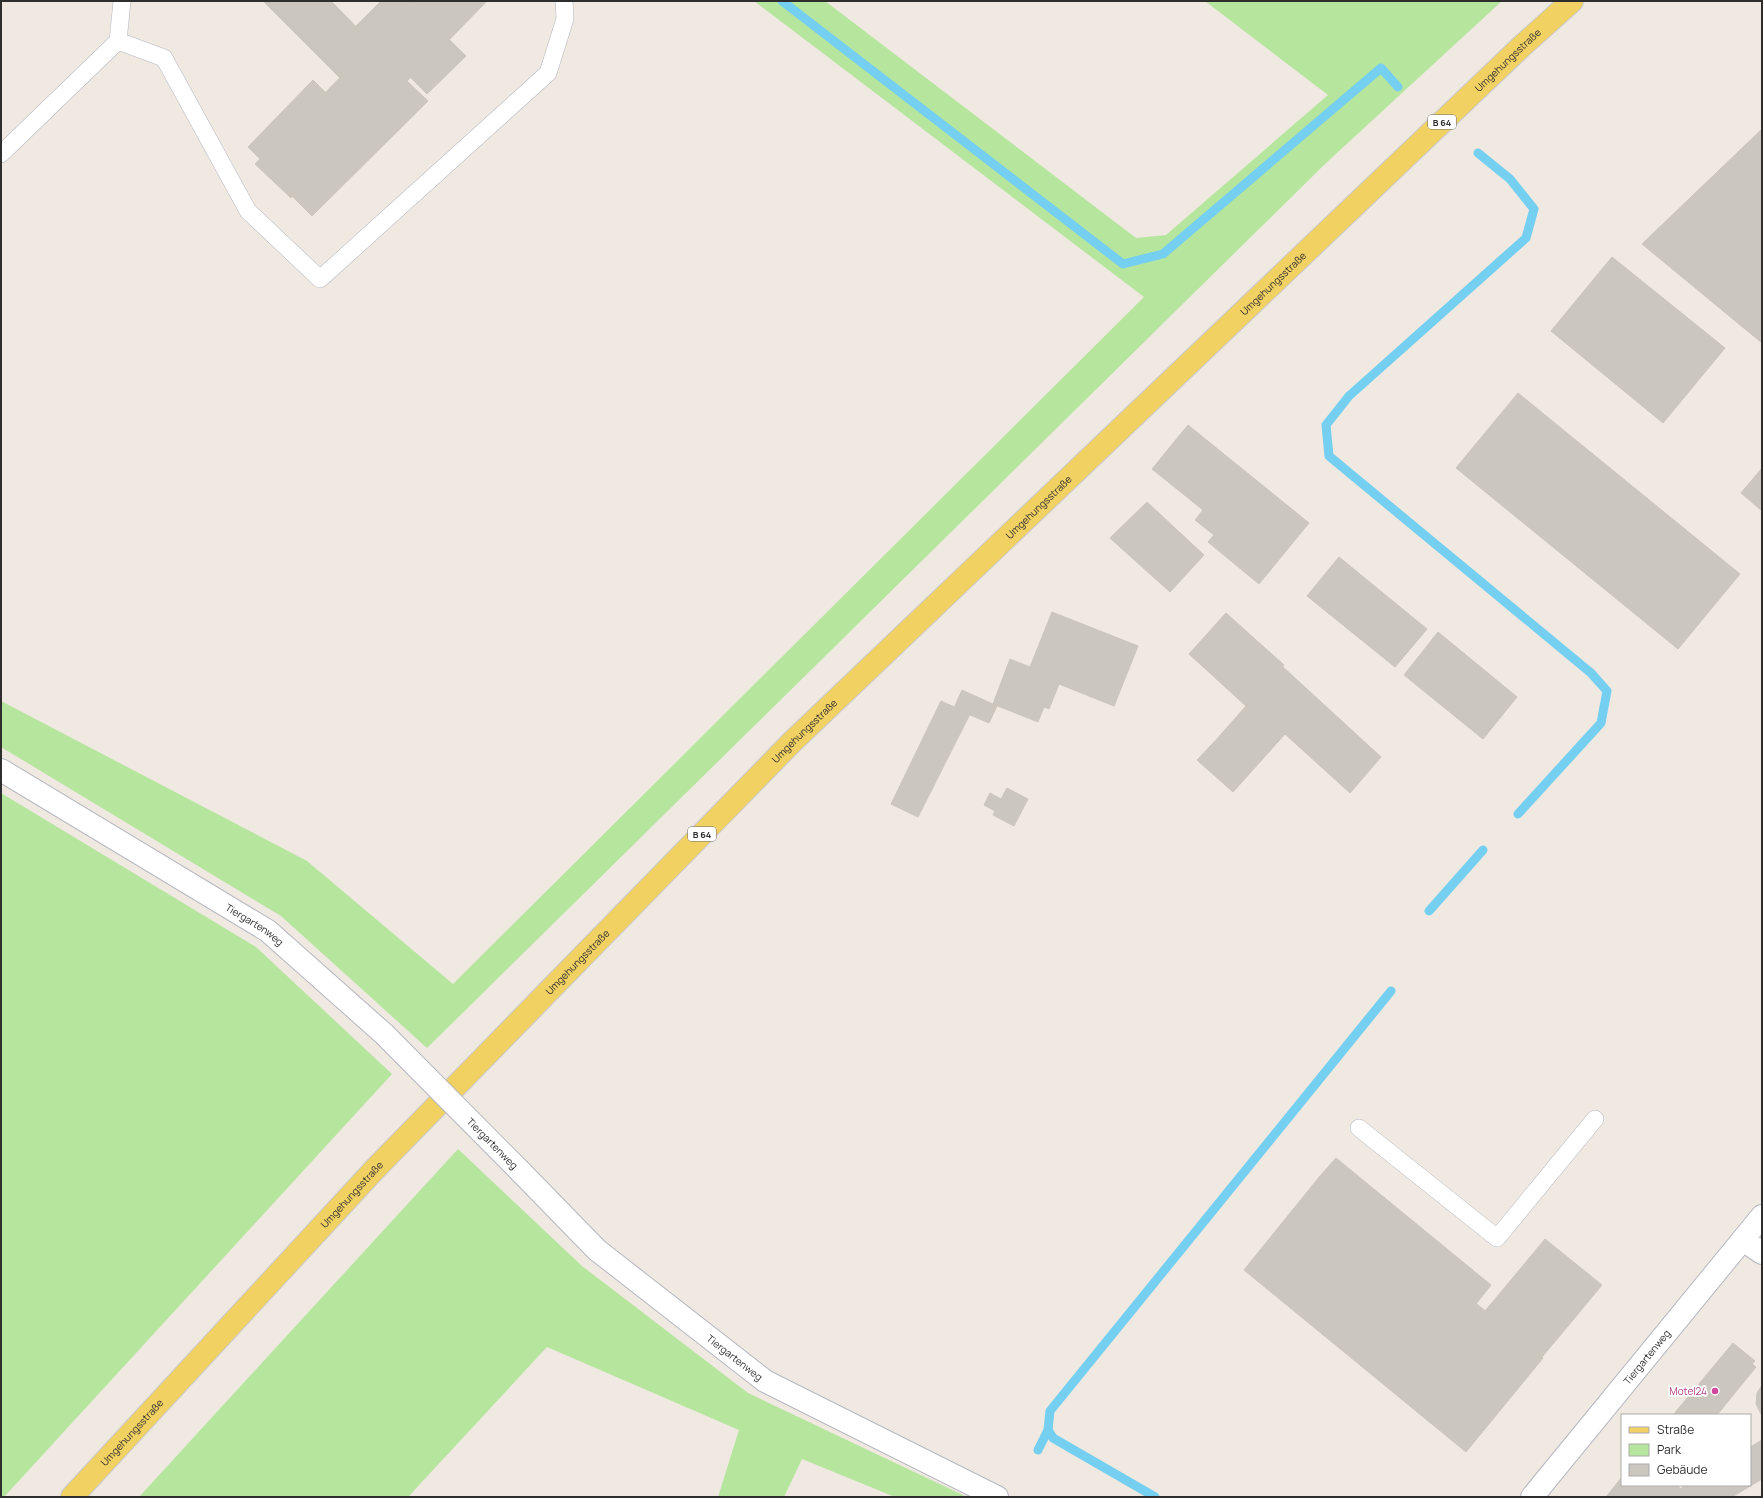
<svg xmlns="http://www.w3.org/2000/svg" width="1763" height="1498" font-family="Manrope,sans-serif">
<style>
.green{fill:#b6e59e}
.lines{fill:none;stroke-linecap:round;stroke-linejoin:round}
.stream{stroke:#75cff0;stroke-width:9}
.building{fill:#cbc7bf;stroke:#cbc5ba}
.lane-casing{stroke:#b4b7c1;stroke-width:18}
.street-casing{stroke:#b4b7c1;stroke-width:24}
.primary-casing{stroke:#c9c9c9;stroke-width:24}
.lane{stroke:#fff;stroke-width:17}
.street{stroke:#fff;stroke-width:22}
.primary{stroke:#f2d163;stroke-width:22}
.street-bridge-casing{stroke:#b4b7c1;stroke-width:24;stroke-linecap:butt}
.street-bridge{stroke:#fff;stroke-width:22}
.hotel-dot{fill:#d1479c;stroke:#fff;stroke-width:1.5}
.labels{text-anchor:middle;dominant-baseline:central;stroke-width:3.5;stroke-linejoin:round;paint-order:stroke}
.shield{fill:#fff;stroke:#6d6d6d;stroke-width:1}
.shield-label{font-size:9px;font-weight:bold;fill:#2e2e2e}
.street-label{font-size:10px;fill:#2e2e2e;stroke:#fff}
.hotel-label{font-size:10px;fill:#b23c85;stroke:#fff;text-anchor:end}
</style>
<rect width="100%" height="100%" fill="#efe9e1"/>
<g class="green">
<polygon points="754,1 825,1 1136,238 1166,235 1328,95 1205,1 1502,1 1326,163 427,1048 281,916 1,747 1,701 307,861 453,984 1144,297"/>
<polygon points="1,793 256,947 392,1074 4,1497 1,1497"/>
<polygon points="458,1149 582,1266 748,1393 967,1497 895,1497 802,1459 784,1497 718,1497 739,1430 547,1347 408,1497 139,1497"/>
</g>
<g class="lines">
<g class="stream">
<polyline points="782,1 1123,264 1163,254 1381,68 1398,87"/>
<polyline points="1478,153 1510,179 1534,209 1526,238 1349,396 1326,425 1329,456 1591,673 1607,691 1601,723 1518,814"/>
<polyline points="1429,911 1483,850"/>
<polyline points="1038,1450 1048,1430"/>
<polyline points="1155,1497 1053,1438 1048,1430 1050,1411 1391,991"/>
</g>
</g>
<g class="building">
<polygon points="263,1 331,1 373,44 340,78"/>
<polygon points="381,1 410,1 466,56 427,94 375,42 373,44 356,26"/>
<polygon points="410,1 487,1 449,40"/>
<polygon points="375,42 410,78 291,198 255,164"/>
<polygon points="313,80 325,92 260,159 248,147"/>
<polygon points="407,81 428,101 312,216 292,196"/>
<polygon points="1762,129 1762,343 1642,244"/>
<polygon points="1612,257 1725,348 1663,423 1551,331"/>
<polygon points="1518,393 1740,574 1678,649 1456,468"/>
<polygon points="1188,425 1309,523 1259,584 1208,542 1214,535 1195,520 1203,510 1152,469"/>
<polygon points="1762,468 1762,511 1741,493"/>
<polygon points="1147,502 1204,555 1170,592 1110,538"/>
<polygon points="1339,557 1427,629 1395,667 1307,596"/>
<polygon points="1052,612 1138,646 1114,706 1059,684 1049,709 1044,707 1038,722 993,704 1010,659 1030,667"/>
<polygon points="1226,613 1284,665 1246,706 1189,654"/>
<polygon points="1438,632 1517,697 1483,739 1404,675"/>
<polygon points="1283,667 1381,757 1350,793 1285,734 1246,706"/>
<polygon points="962,690 997,706 989,723 954,708"/>
<polygon points="941,701 970,714 918,817 891,804"/>
<polygon points="1246,706 1285,734 1251,772 1216,740"/>
<polygon points="1216,740 1251,772 1233,792 1197,760"/>
<polygon points="1007,788 1028,799 1014,826 993,815 995,811 984,805 990,793 1001,799"/>
<polygon points="1336,1158 1491,1285 1476,1304 1320,1176"/>
<polygon points="1320,1176 1543,1358 1466,1452 1244,1270"/>
<polygon points="1545,1239 1602,1285 1563,1332 1506,1286"/>
<polygon points="1506,1286 1563,1332 1542,1357 1485,1311"/>
<polygon points="1733,1343 1755,1361 1752,1364 1756,1367 1717,1415 1673,1415"/>
<polygon points="1762,1385 1762,1416 1756,1404 1757,1393"/>
<polygon points="1762,1440 1762,1479 1732,1497 1606,1497 1622,1477 1622,1485 1678,1485 1680,1489 1686,1485 1750,1485 1750,1447"/>
</g>
<g class="lines">
<g class="lane-casing">
<g id="lane">
<polyline points="118,41 164,58 248,211 320,279 548,73 565,19 564,1"/>
<polyline points="1,154 118,41 122,1"/>
<polyline points="1359,1128 1497,1238 1595,1119"/>
</g>
</g>
<g class="street-casing">
<g id="street">
<path id="s1" d="M1,770L268,931L384,1034"/>
<path id="s2" d="M520,1171L597,1250L765,1381L997,1497"/>
<polyline points="1743,1240 1762,1253"/>
<path id="s3" d="M1532,1497L1762,1216"/>
</g>
</g>
<g class="primary-casing">
<g id="primary">
<path id="s4" d="M72,1497L374,1170L792,742L1523,45L1572,1"/>
</g>
</g>
<use href="#lane" class="lane"/>
<use href="#street" class="street"/>
<use href="#primary" class="primary"/>
<g class="street-bridge-casing">
<g id="street-bridge">
<path id="s5" d="M384,1034L520,1171"/>
</g>
</g>
<use href="#street-bridge" class="street-bridge"/>
</g>
<circle class="hotel-dot" cx="1715" cy="1391" r="4"/>
<g class="labels">
<g class="shield">
<rect x="1428" y="115" width="28" height="14" rx="3"/>
<rect x="688" y="827" width="28" height="14" rx="3"/>
</g>
<g class="shield-label">
<text x="1442" y="122">B 64</text>
<text x="702" y="834">B 64</text>
</g>
<g class="street-label">
<text stroke="none"><textPath href="#s4" startOffset="2032">Umgehungsstraße</textPath></text>
<text stroke="none"><textPath href="#s4" startOffset="1708">Umgehungsstraße</textPath></text>
<text stroke="none"><textPath href="#s4" startOffset="1384">Umgehungsstraße</textPath></text>
<text stroke="none"><textPath href="#s4" startOffset="1060">Umgehungsstraße</textPath></text>
<text stroke="none"><textPath href="#s1" startOffset="297">Tiergartenweg</textPath></text>
<text stroke="none"><textPath href="#s4" startOffset="736">Umgehungsstraße</textPath></text>
<text stroke="none"><textPath href="#s5" startOffset="154">Tiergartenweg</textPath></text>
<text stroke="none"><textPath href="#s4" startOffset="412">Umgehungsstraße</textPath></text>
<text stroke="none"><textPath href="#s2" startOffset="285">Tiergartenweg</textPath></text>
<text stroke="none"><textPath href="#s3" startOffset="181">Tiergartenweg</textPath></text>
<text stroke="none"><textPath href="#s4" startOffset="88">Umgehungsstraße</textPath></text>
</g>
<g class="hotel-label">
<text x="1707" y="1391">Motel24</text>
</g>
</g>
<rect width="1763" height="1498" fill="none" stroke="#2e2e2e" stroke-width="4"/>
<rect x="1621" y="1414" width="130" height="72" fill="#ffffff" stroke="#ababab"/>
<rect x="1629" y="1427" width="20" height="6" fill="#f2d163" stroke="#ababab"/>
<text x="1657" y="1434" font-size="12" fill="#2e2e2e">Straße</text>
<rect x="1629" y="1444" width="20" height="12" fill="#b6e59e" stroke="#ababab"/>
<text x="1657" y="1454" font-size="12" fill="#2e2e2e">Park</text>
<rect x="1629" y="1464" width="20" height="12" fill="#cbc7bf" stroke="#ababab"/>
<text x="1657" y="1474" font-size="12" fill="#2e2e2e">Gebäude</text>
</svg>
